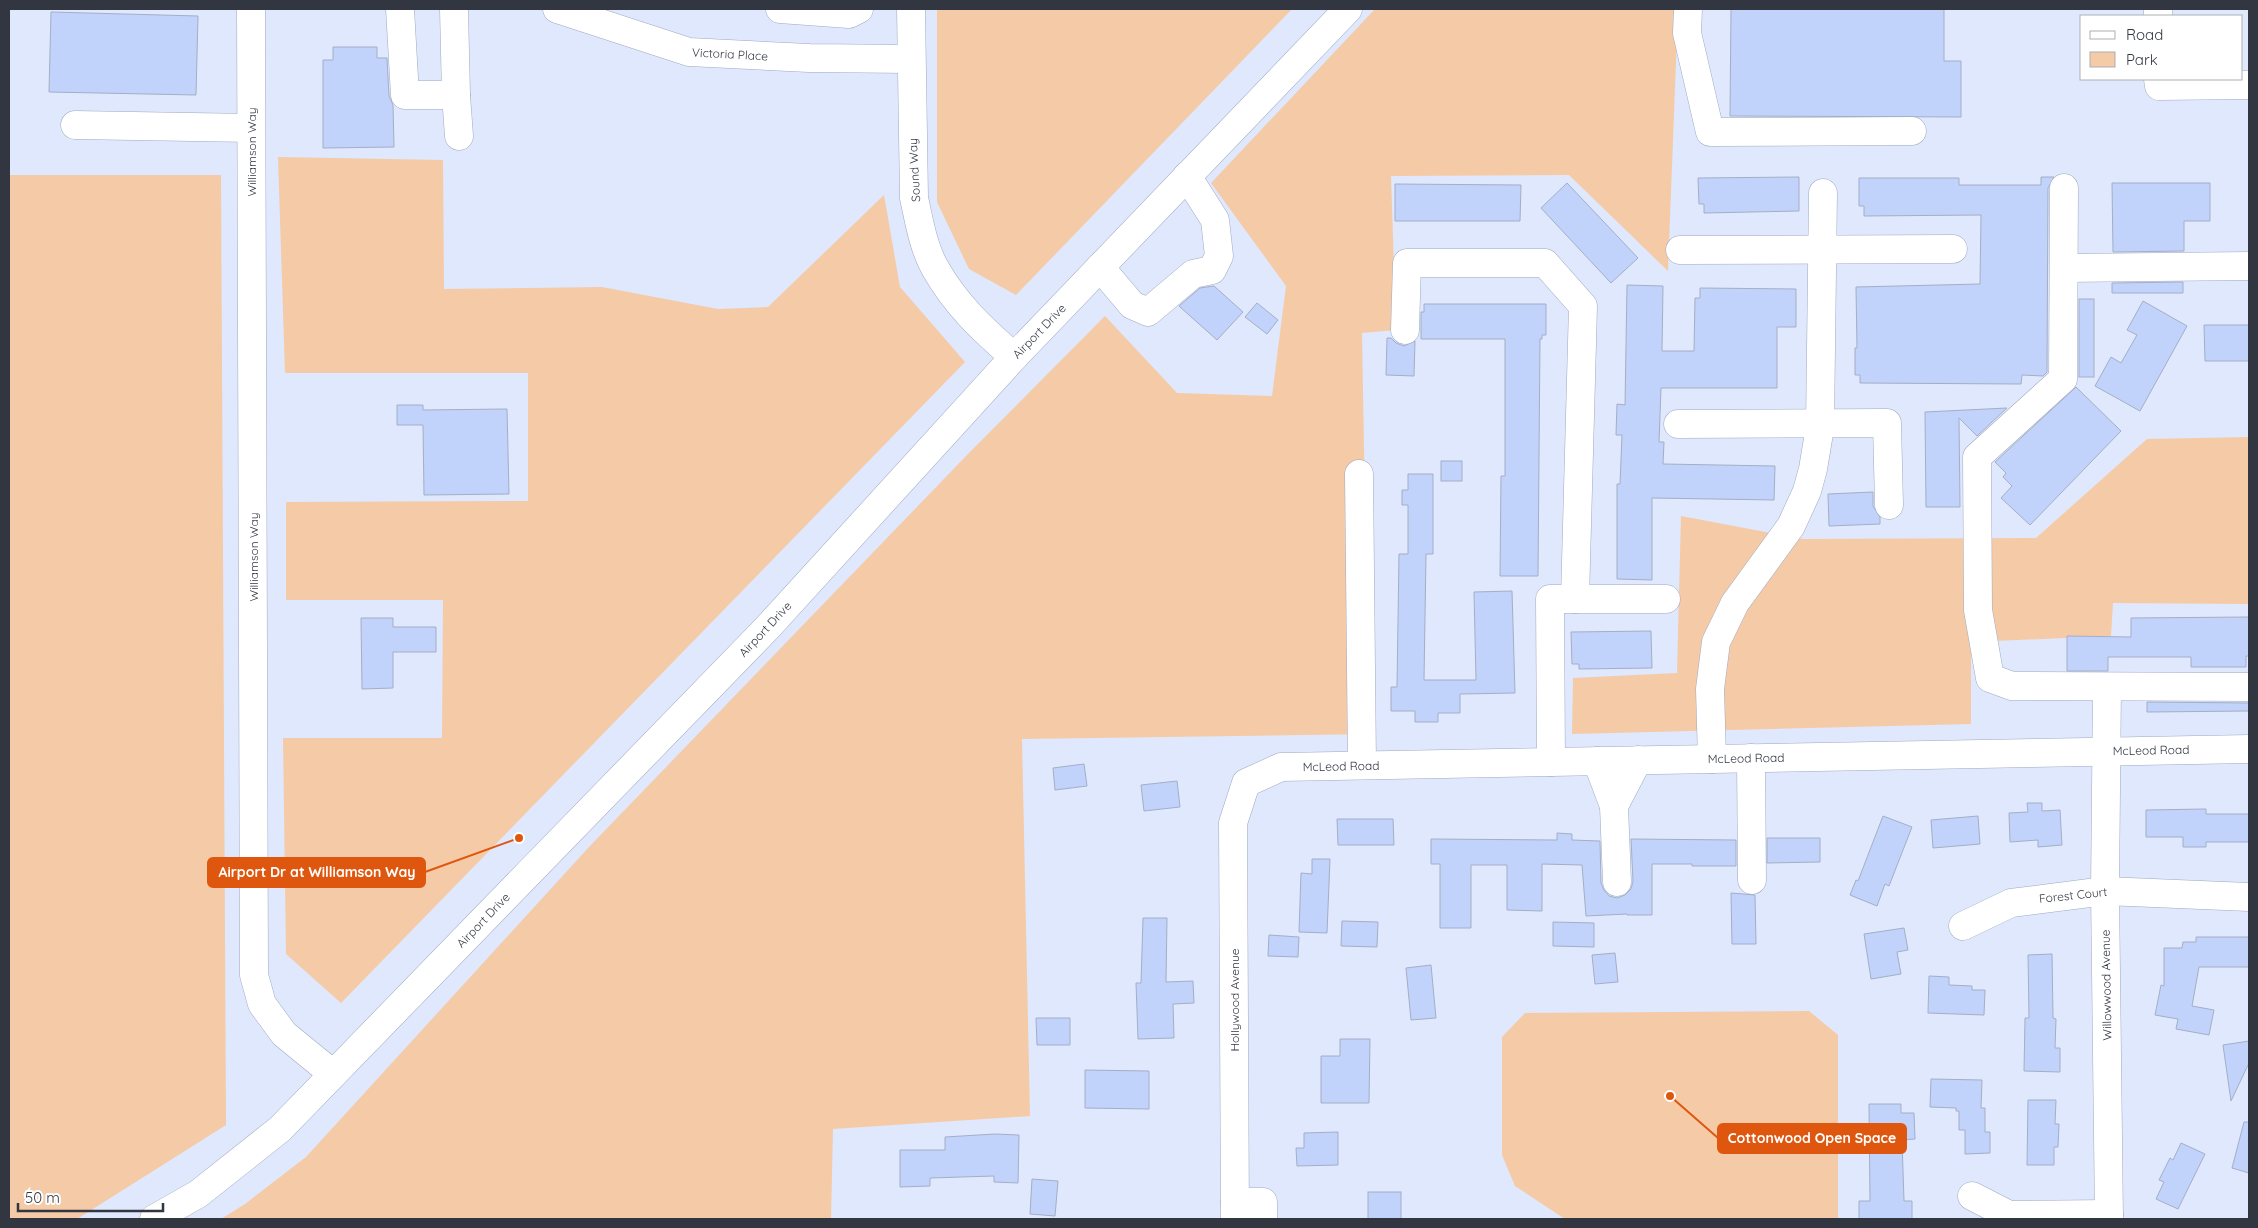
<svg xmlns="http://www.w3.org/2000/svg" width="2258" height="1228" font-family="Quicksand,sans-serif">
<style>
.green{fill:#f5caa6}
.building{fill:#c1d2fb;stroke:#a4aec6}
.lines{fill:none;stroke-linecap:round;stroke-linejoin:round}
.minor-casing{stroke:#9fa9c1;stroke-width:29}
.major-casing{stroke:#9fa9c1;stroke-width:29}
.minor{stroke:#fff;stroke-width:28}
.major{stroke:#fff;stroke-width:28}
.labels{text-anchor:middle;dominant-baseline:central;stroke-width:4;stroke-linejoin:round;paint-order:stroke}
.street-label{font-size:12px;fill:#323640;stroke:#fff}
.leader{fill:none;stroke:#df570f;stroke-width:2}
.callout-dot{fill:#df570f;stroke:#fff;stroke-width:2}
.callout{fill:#df570f;stroke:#df570f;stroke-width:2}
.callout-label{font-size:14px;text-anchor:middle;font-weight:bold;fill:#fff}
</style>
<rect width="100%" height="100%" fill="#dfe8fc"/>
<g class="green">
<polygon points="937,9 1292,9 1016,295 969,269 937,202"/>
<polygon points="1375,9 1678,9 1668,271 1569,175 1391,176 1396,330 1362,333 1369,734 1022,739 1030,1116 833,1129 831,1219 221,1219 245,1204 306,1157 589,847 968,454 1105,316 1177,393 1272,396 1286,286 1211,183"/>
<polygon points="278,157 443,160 444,289 602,287 718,309 768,307 884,195 900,287 965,362 341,1003 286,954 283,738 442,738 443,600 286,600 286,502 528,501 528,373 285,373"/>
<polygon points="9,175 221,175 226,1125 77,1219 9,1219"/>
<polygon points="2249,437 2249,604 2113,603 2111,636 1971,642 1971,724 1572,734 1573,678 1677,673 1681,516 1803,539 2036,538 2147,439"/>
<polygon points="1809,1011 1838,1035 1838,1219 1565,1219 1515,1186 1502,1155 1502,1037 1525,1013"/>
</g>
<g class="building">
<polygon points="1731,9 1944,9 1944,61 1961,61 1961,117 1730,116"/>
<polygon points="51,12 198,16 196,95 49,92"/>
<polygon points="333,47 377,47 377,58 387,58 389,96 393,105 394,147 323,148 323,60 333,60"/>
<polygon points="1799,177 1799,211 1704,213 1704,204 1699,204 1698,178"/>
<polygon points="2041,177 2054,177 2048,188 2047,372 2043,376 2022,375 2021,384 1860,383 1860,375 1855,375 1855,348 1857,348 1856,287 1980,284 1981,215 1864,216 1864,206 1859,206 1859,178 1959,178 1959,185 2041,185"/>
<polygon points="1567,183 1638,258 1611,283 1541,208"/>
<polygon points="2112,183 2210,183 2210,221 2184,221 2184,251 2113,252"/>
<polygon points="1395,184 1521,185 1520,221 1395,221"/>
<polygon points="2183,282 2183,293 2112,293 2112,283"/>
<polygon points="1627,285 1663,286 1662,351 1694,351 1695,298 1700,298 1700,288 1796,289 1796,327 1777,327 1777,388 1661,388 1659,442 1664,442 1663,464 1775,466 1774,500 1652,498 1652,580 1617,579 1617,484 1620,484 1622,435 1616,435 1617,404 1625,405"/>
<polygon points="1214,286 1243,312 1217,340 1179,306 1200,288"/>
<rect x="2079" y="299" width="15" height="78"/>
<polygon points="2143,301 2187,326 2140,411 2095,386 2111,357 2121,363 2137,335 2127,330"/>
<polygon points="1257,303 1278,320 1267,334 1245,317"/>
<polygon points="1424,304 1546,304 1546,335 1542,335 1542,339 1540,339 1538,576 1500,576 1501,476 1505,476 1505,339 1421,339 1421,312 1424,312"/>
<polygon points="2204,325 2249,325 2249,361 2205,361"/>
<polygon points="1387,338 1391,338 1396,343 1404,346 1415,341 1414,376 1386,375"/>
<polygon points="2076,387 2121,431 2030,525 2001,498 2012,486 2003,477 2006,473 1995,462"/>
<polygon points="397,405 423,405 423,410 507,409 509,494 424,495 423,425 397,425"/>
<polygon points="2007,408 1977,436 1959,418 1960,507 1926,507 1925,412"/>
<rect x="1441" y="461" width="21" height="20"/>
<polygon points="1408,474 1433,474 1433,554 1426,554 1424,680 1476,680 1474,592 1512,591 1515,693 1460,694 1460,713 1438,713 1438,722 1415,722 1415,711 1391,711 1391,687 1397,687 1399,554 1408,554 1408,505 1402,505 1402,490 1408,490"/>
<polygon points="1873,492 1873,506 1880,517 1880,524 1829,526 1828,494"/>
<polygon points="2249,617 2249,656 2246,656 2246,667 2191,667 2191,657 2108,657 2108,671 2067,671 2067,636 2131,637 2131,618"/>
<polygon points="361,618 393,618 393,627 436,627 436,652 393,652 393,688 362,689"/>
<polygon points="1651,631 1652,668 1579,669 1579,664 1572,664 1571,632"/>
<polygon points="2147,702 2249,703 2249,711 2147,712"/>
<polygon points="1084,764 1087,786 1055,790 1053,768"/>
<polygon points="1177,781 1180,807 1144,811 1141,785"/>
<polygon points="2027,803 2042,803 2042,811 2060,810 2062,845 2038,847 2038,840 2010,842 2009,813 2028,812"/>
<polygon points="2206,809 2206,814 2249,814 2249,842 2206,842 2206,847 2183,847 2183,837 2146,837 2146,810"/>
<polygon points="1883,816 1912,827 1889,886 1885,884 1877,906 1850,895 1856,880 1858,881"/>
<polygon points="1978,816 1980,844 1933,848 1931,820"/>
<polygon points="1337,819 1393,819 1394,845 1338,845"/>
<polygon points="1557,833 1572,834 1572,840 1600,841 1601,883 1604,890 1609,896 1617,898 1625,895 1631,889 1633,881 1631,839 1736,840 1736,866 1692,866 1692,864 1652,864 1652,915 1627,915 1627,914 1586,916 1582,865 1542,864 1542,911 1507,910 1507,865 1471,865 1471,928 1440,928 1440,864 1431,864 1431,839 1557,840"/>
<polygon points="1767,838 1820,838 1820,862 1767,863"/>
<polygon points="1312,859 1330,859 1327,933 1299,932 1301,873 1312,874"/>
<polygon points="1731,893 1755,895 1756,944 1732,944"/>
<polygon points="1143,918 1167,918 1166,982 1193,981 1194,1003 1173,1004 1174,1038 1138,1039 1136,983 1141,983"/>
<polygon points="1342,921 1378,922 1377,947 1341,946"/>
<polygon points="1553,922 1594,923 1594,947 1553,946"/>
<polygon points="1904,928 1908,950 1897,952 1901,974 1871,979 1864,934"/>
<polygon points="1269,935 1299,937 1298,957 1268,956"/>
<polygon points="2196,937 2249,937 2249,967 2199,967 2192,1006 2214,1010 2209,1035 2176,1029 2178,1019 2155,1015 2161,985 2164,986 2164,948 2182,948 2183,942 2196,942"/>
<polygon points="1615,953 1618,982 1595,984 1592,955"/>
<polygon points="2052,954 2053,1018 2056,1019 2055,1048 2060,1048 2060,1072 2024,1071 2025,1018 2029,1018 2028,955"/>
<polygon points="1431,965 1436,1018 1411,1020 1406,968"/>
<polygon points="1929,976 1949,977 1949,985 1972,986 1972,990 1985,990 1984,1015 1928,1013"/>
<polygon points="1036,1018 1070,1018 1070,1045 1037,1045"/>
<polygon points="1340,1039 1370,1039 1369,1103 1321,1103 1321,1056 1340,1056"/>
<polygon points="2249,1041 2249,1063 2231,1101 2223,1045"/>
<polygon points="1085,1070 1149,1071 1149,1109 1085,1108"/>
<polygon points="1931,1079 1982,1080 1981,1108 1985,1108 1985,1132 1990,1132 1990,1153 1965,1154 1965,1130 1959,1130 1959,1111 1956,1111 1956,1108 1930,1107"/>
<polygon points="2028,1100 2056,1100 2055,1124 2059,1124 2058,1147 2054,1147 2054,1165 2027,1165"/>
<polygon points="1869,1104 1901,1104 1901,1113 1914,1113 1915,1139 1902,1140 1904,1201 1912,1201 1912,1219 1859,1219 1859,1201 1870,1201"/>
<polygon points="2244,1122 2249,1122 2249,1173 2232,1168"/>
<polygon points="1338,1132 1338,1165 1297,1166 1296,1148 1304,1148 1304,1133"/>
<polygon points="995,1134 1019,1135 1018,1183 994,1182 994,1176 930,1178 930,1186 900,1187 900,1150 945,1150 945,1137"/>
<polygon points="2181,1143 2205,1154 2178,1209 2156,1199 2164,1182 2159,1180 2170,1158 2173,1160"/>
<polygon points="1032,1179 1058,1181 1055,1216 1030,1214"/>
<rect x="1368" y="1192" width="33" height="27"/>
</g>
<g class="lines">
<g class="minor-casing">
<g id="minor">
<polyline points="251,9 254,975 262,1004 284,1034 333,1074"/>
<polyline points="400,9 405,95 456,95 459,136"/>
<polyline points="454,9 456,95"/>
<polyline points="557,9 689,52 809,58 910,59"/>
<polyline points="780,9 849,14 859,9"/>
<path d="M911,9L914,198C919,220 923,247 935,268C956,305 982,329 1014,357"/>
<polyline points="1688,9 1687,33 1710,132 1912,131"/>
<polyline points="2158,9 2158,16"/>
<polyline points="2158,79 2159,86 2249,85"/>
<polyline points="75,125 251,128"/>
<polyline points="2064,188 2063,379 1977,457 1978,610 1990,678 2012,686 2249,687"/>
<polyline points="1680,250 1953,249"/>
<polyline points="1100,267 1132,305 1148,312 1193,274 1212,270 1219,256 1215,220 1187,176"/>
<polyline points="2065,268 2249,266"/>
<polyline points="1405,330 1407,263 1545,263 1583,306 1575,599 1550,599 1551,762"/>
<polyline points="1678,424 1887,423 1889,505"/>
<polyline points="1359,474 1362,765"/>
<polyline points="1575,599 1666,599"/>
<polyline points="2107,687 2105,891 2109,1219"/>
<polyline points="1751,758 1752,880"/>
<polyline points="1712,759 1710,689 1716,642 1735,603 1791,526 1807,491 1813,469 1820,427 1823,193"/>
<polyline points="1597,761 1614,806 1638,760"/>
<polyline points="1614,806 1617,882"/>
<polyline points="1963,926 2011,903 2105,891 2249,897"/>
<polyline points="1972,1196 2009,1215 2109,1214"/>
<polyline points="1235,1202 1263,1202 1263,1219"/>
<polyline points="1235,1219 1233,823 1246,783 1281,767 2249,749"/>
</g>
</g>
<g class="major-casing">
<polyline id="major" points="154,1219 198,1194 280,1129 768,627 1014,357 1348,9"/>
</g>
<use href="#minor" class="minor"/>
<use href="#major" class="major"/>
</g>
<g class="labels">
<g class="street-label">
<text transform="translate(730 54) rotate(3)">Victoria Place</text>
<text transform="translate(251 152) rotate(-90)">Williamson Way</text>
<text transform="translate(914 170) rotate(-93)">Sound Way</text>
<text transform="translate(1039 331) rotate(-46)">Airport Drive</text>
<text transform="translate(253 557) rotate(-90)">Williamson Way</text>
<text transform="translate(765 629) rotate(-47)">Airport Drive</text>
<text transform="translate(2151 750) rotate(-1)">McLeod Road</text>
<text transform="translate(1746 758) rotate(-1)">McLeod Road</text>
<text transform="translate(1341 766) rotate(-1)">McLeod Road</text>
<text transform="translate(2073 895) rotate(-6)">Forest Court</text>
<text transform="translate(483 920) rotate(-46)">Airport Drive</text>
<text transform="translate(2106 985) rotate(-91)">Willowwood Avenue</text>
<text transform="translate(1234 1000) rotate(-90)">Hollywood Avenue</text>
</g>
</g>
<path class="leader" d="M519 838L425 872M1670 1096L1718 1138"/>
<g class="callout-dot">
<circle cx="519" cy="838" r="5"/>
<circle cx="1670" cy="1096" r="5"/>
</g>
<g class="callout">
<rect x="208" y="858" width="217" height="29" rx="5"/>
<rect x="1718" y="1124" width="188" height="29" rx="5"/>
</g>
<g class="callout-label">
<text x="317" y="877">Airport Dr at Williamson Way</text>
<text x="1812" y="1143">Cottonwood Open Space</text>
</g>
<rect width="2258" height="1228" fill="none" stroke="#323640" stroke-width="20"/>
<rect x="2080" y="15" width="162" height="65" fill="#ffffff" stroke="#adafb3"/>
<rect x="2090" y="31" width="25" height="8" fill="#ffffff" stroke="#adafb3"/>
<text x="2126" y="40" font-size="15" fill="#323640">Road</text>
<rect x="2090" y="52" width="25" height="15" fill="#f5caa6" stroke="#adafb3"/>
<text x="2126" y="65" font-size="15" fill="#323640">Park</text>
<path d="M18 1203v8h145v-8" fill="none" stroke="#323640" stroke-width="2.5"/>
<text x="25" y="1203" font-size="15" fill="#323640" stroke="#ffffff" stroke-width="4" paint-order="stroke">50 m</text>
</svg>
